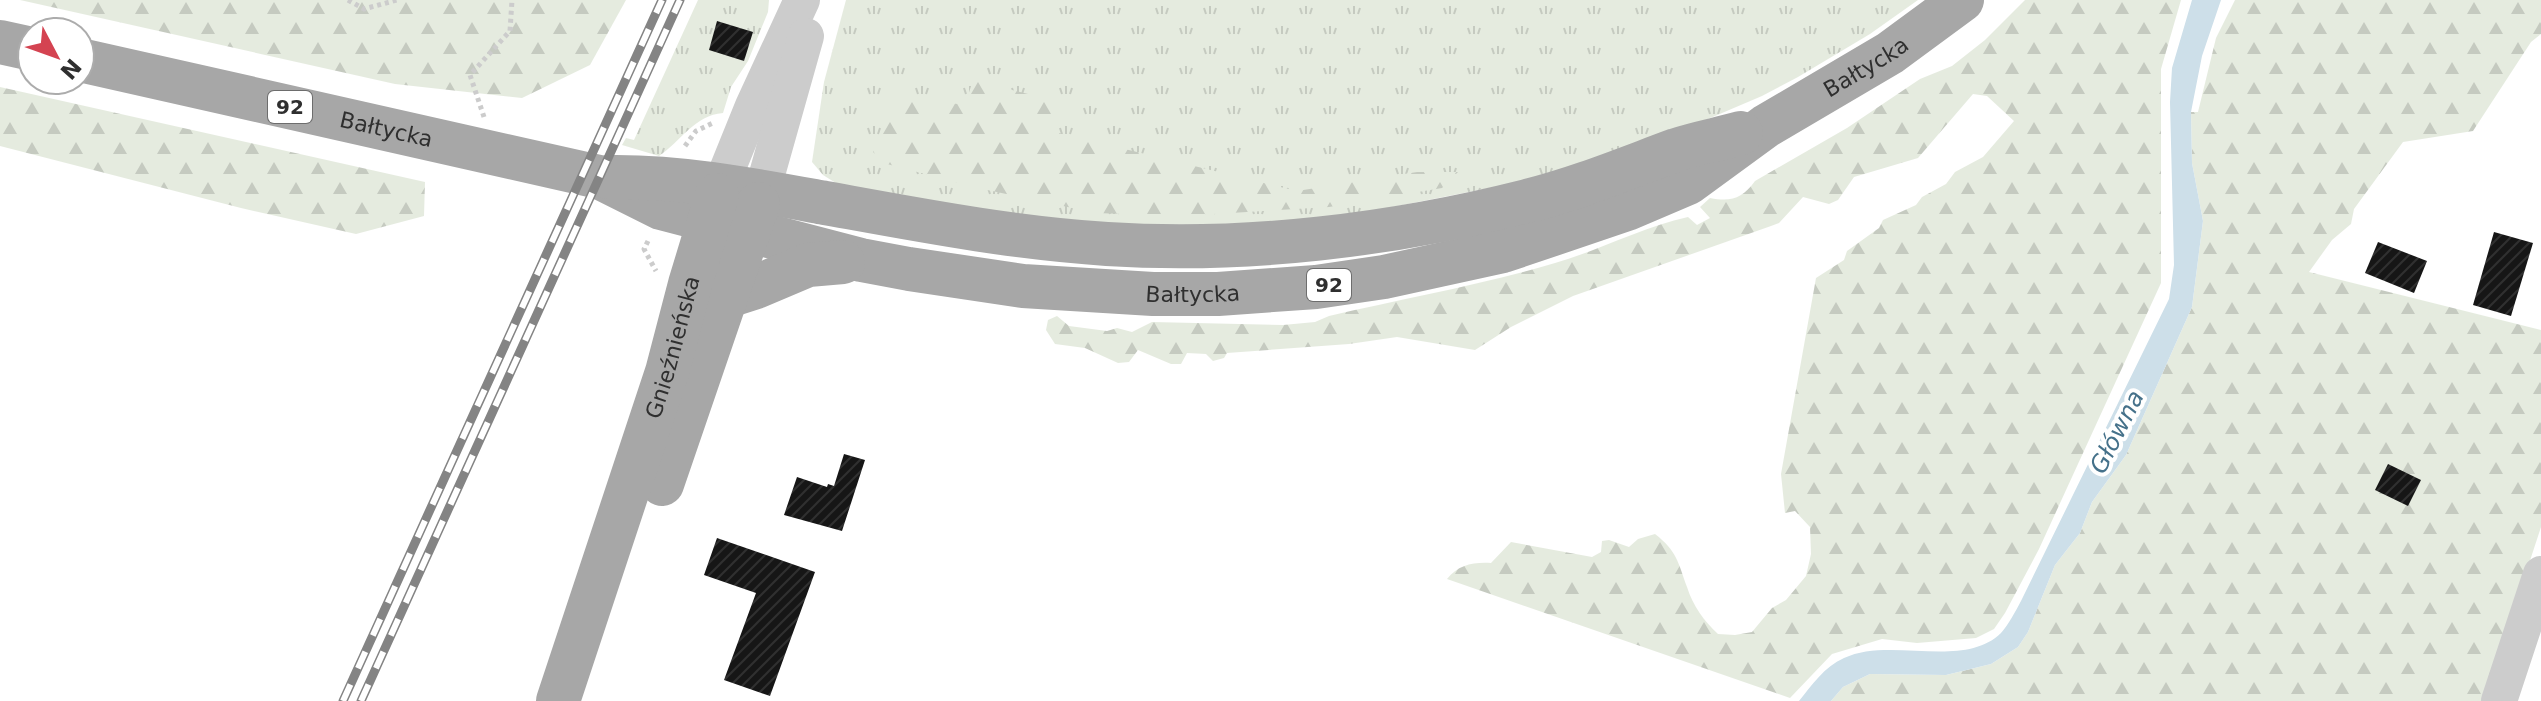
<svg xmlns="http://www.w3.org/2000/svg" width="2541" height="701" font-family="'DejaVu Sans',sans-serif">
<style>
.grass{fill:url(#grass-tufts)}
.forest{fill:url(#forest-firs)}
.water{fill:#cddfe9}
.building{fill:url(#building-hatch)}
.lines{fill:none;stroke-linecap:round;stroke-linejoin:round}
.path{stroke:#ccc;stroke-width:5;stroke-dasharray:4 4;stroke-linecap:butt}
.minor{stroke:#ccc;stroke-width:36}
.major{stroke:#a7a7a7;stroke-width:44}
.rail-casing{stroke:#848484;stroke-width:9}
.rail{stroke:#fff;stroke-width:6;stroke-dasharray:18;stroke-linecap:butt}
.labels{text-anchor:middle;dominant-baseline:central;stroke-width:8;stroke-linejoin:round;paint-order:stroke}
.shield{fill:#fff;stroke:#6d6d6d;stroke-width:2}
.shield-label{font-size:20px;font-weight:bold;fill:#2f2f2f}
.street-label{font-size:22px;fill:#2f2f2f;stroke:#fff}
.water-label{font-size:24px;font-style:italic;fill:#45718a;stroke:#fff}
</style>
<defs>
<pattern id="grass-tufts" width="24" height="20" patternUnits="userSpaceOnUse" patternTransform="scale(2)"><rect width="24" height="20" fill="#e5ebdf"/><path d="M3 7l-1-3M5 7V3M7 7l1-3M15 17l-1-3M17 17v-4M19 17l1-3" fill="none" stroke="#c5cac0"/></pattern>
<pattern id="forest-firs" width="22" height="20" patternUnits="userSpaceOnUse" patternTransform="scale(2)"><rect width="22" height="20" fill="#e5ebdf"/><path d="M5 1l3.5 6h-7zM16 11l3.5 6h-7z" fill="#c5cac0"/></pattern>
<pattern id="building-hatch" width="6" height="6" patternUnits="userSpaceOnUse" patternTransform="scale(2)"><rect width="6" height="6" fill="#161616"/><path d="M-1 1l2-2M0 6l6-6M5 7l2-2" fill="none" stroke="#303030"/></pattern>
</defs>
<rect width="100%" height="100%" fill="#fff"/>
<g class="grass">
<path d="M698,0H769L768,12L748,61L731,87L723,113C695,115 680,142 659,156L622,145L626,138L634,140Z"/>
<polygon points="846,0 1918,0 1870,34 1798,77 1762,96 1661,139 1565,173 1316,222 1077,227 839,185 823,175 812,162 824,82"/>
</g>
<g class="forest">
<polygon points="20,0 626,0 590,65 522,98 395,84"/>
<path d="M2025,0H2181L2161,69V283L2039,549L2005,613L1994,629L1976,638L1917,643L1882,639L1832,654L1790,698L1447,579C1458,565 1473,562 1491,563L1511,542L1592,557L1601,552L1602,541L1609,540L1629,547L1638,539L1655,534C1677,551 1678,562 1687,587C1693,606 1704,621 1718,634L1735,635L1752,632L1772,608L1786,600L1806,576L1811,554L1810,527L1795,511L1785,513L1781,474L1816,278L1844,260L1847,251L1879,228L1883,220L1916,205L1922,197L1946,184L1955,172L1983,157L2014,121L1987,96L1973,94L1918,158L1854,177L1838,200L1829,204L1803,197L1779,223L1771,226L1573,296L1511,327L1475,350L1397,337L1349,344L1227,353L1224,358L1213,361L1206,354L1187,353L1181,364H1171L1138,350L1129,362L1118,363L1085,348L1055,344L1046,330L1048,320L1057,316L1069,326L1107,331L1117,328L1132,332L1152,322L1283,325L1315,322L1329,316C1405,298 1481,285 1555,263C1600,250 1643,227 1688,217L1697,225L1710,218L1700,207L1710,198C1731,202 1742,199 1755,181L1847,128L1920,79L1952,66L1985,40Z"/>
<polygon points="2235,0 2541,0 2541,34 2531,42 2473,131 2403,142 2354,209 2351,224 2332,240 2309,272 2541,330 2541,527 2484,701 1831,701 1843,687 1870,674 1946,675 1991,664 2018,647 2028,632 2055,565 2080,533 2092,502 2126,455 2192,307 2203,221 2192,163 2191,112 2198,112 2216,38"/>
<polygon points="973,80 1052,100 1055,132 1297,191 1417,172 1458,172 1442,188 1329,207 1180,216 1096,213 978,188 887,164 873,152 886,117 888,100 906,97 965,105"/>
<polygon points="0,87 425,182 424,216 356,234 241,208 0,146"/>
</g>
<path class="water" d="M2192,0H2221L2202,56L2191,112L2192,163L2203,221L2192,307L2126,455L2092,502L2080,533L2055,565L2028,632L2018,647L1991,664L1946,675L1870,674L1843,687L1831,701H1799C1812,685 1824,667 1844,658C1890,636 1963,670 2001,633C2009,624 2015,612 2021,601L2169,299L2174,265L2170,102L2172,68Z"/>
<g class="building">
<polygon points="717,21 753,32 744,61 709,50"/>
<polygon points="2494,232 2533,243 2511,316 2473,305"/>
<polygon points="2378,242 2427,261 2414,293 2365,273"/>
<polygon points="844,454 865,460 842,531 784,515 797,477 827,487 828,484 834,486"/>
<polygon points="2388,464 2421,480 2408,506 2375,490"/>
<polygon points="717,538 815,572 770,696 724,680 756,593 704,575"/>
</g>
<g class="lines">
<g class="path">
<polyline points="348,0 364,9 397,0"/>
<polyline points="484,117 470,75 510,31 512,0"/>
<polyline points="685,146 696,131 713,123"/>
<polyline points="648,241 644,249 656,271"/>
</g>
<g class="minor">
<polyline points="721,185 753,106 802,0"/>
<polyline points="762,192 806,36"/>
<polyline points="2499,701 2541,574"/>
</g>
<g class="major">
<polyline points="0,42 32,49"/>
<path id="s1" d="M80,60L599,177L661,208L861,260L909,269L1023,286L1153,294H1218L1316,287L1384,277L1503,251L1627,209L1688,183L1766,126L1890,53L1962,0"/>
<path d="M609,177C682,176 754,190 825,203C919,220 1012,238 1107,244C1246,253 1392,235 1527,201C1579,188 1627,168 1676,150C1697,143 1720,139 1741,133"/>
<polyline points="728,296 756,287 808,265 843,262"/>
<polyline points="662,484 758,204"/>
<path id="s2" d="M558,701L667,372L690,284L717,195"/>
</g>
<g class="rail-casing">
<g id="rail">
<polyline points="343,701 662,0"/>
<polyline points="361,701 680,0"/>
</g>
</g>
<use href="#rail" class="rail"/>
</g>
<g class="labels">
<g class="shield">
<rect x="268" y="91" width="44" height="32" rx="6"/>
<rect x="1307" y="269" width="44" height="32" rx="6"/>
</g>
<g class="shield-label">
<text x="290" y="107">92</text>
<text x="1329" y="285">92</text>
</g>
<g class="street-label">
<text stroke="none"><textPath href="#s1" startOffset="1866">Bałtycka</textPath></text>
<text stroke="none"><textPath href="#s1" startOffset="314">Bałtycka</textPath></text>
<text stroke="none"><textPath href="#s1" startOffset="1142">Bałtycka</textPath></text>
<text stroke="none"><textPath href="#s2" startOffset="372">Gnieźnieńska</textPath></text>
</g>
<g class="water-label">
<text transform="translate(2117 432) rotate(-63)">Główna</text>
</g>
</g>
<g transform="translate(56 56) rotate(131)"><circle r="38" fill="#ffffff" stroke="#acacac" stroke-width="2"/>
<path d="M0-6L14 30L0 20L-14 30Z" fill="#d44351"/>
<text y="-12" font-size="22" font-weight="bold" text-anchor="middle" fill="#2f2f2f">N</text>
</g>
</svg>
